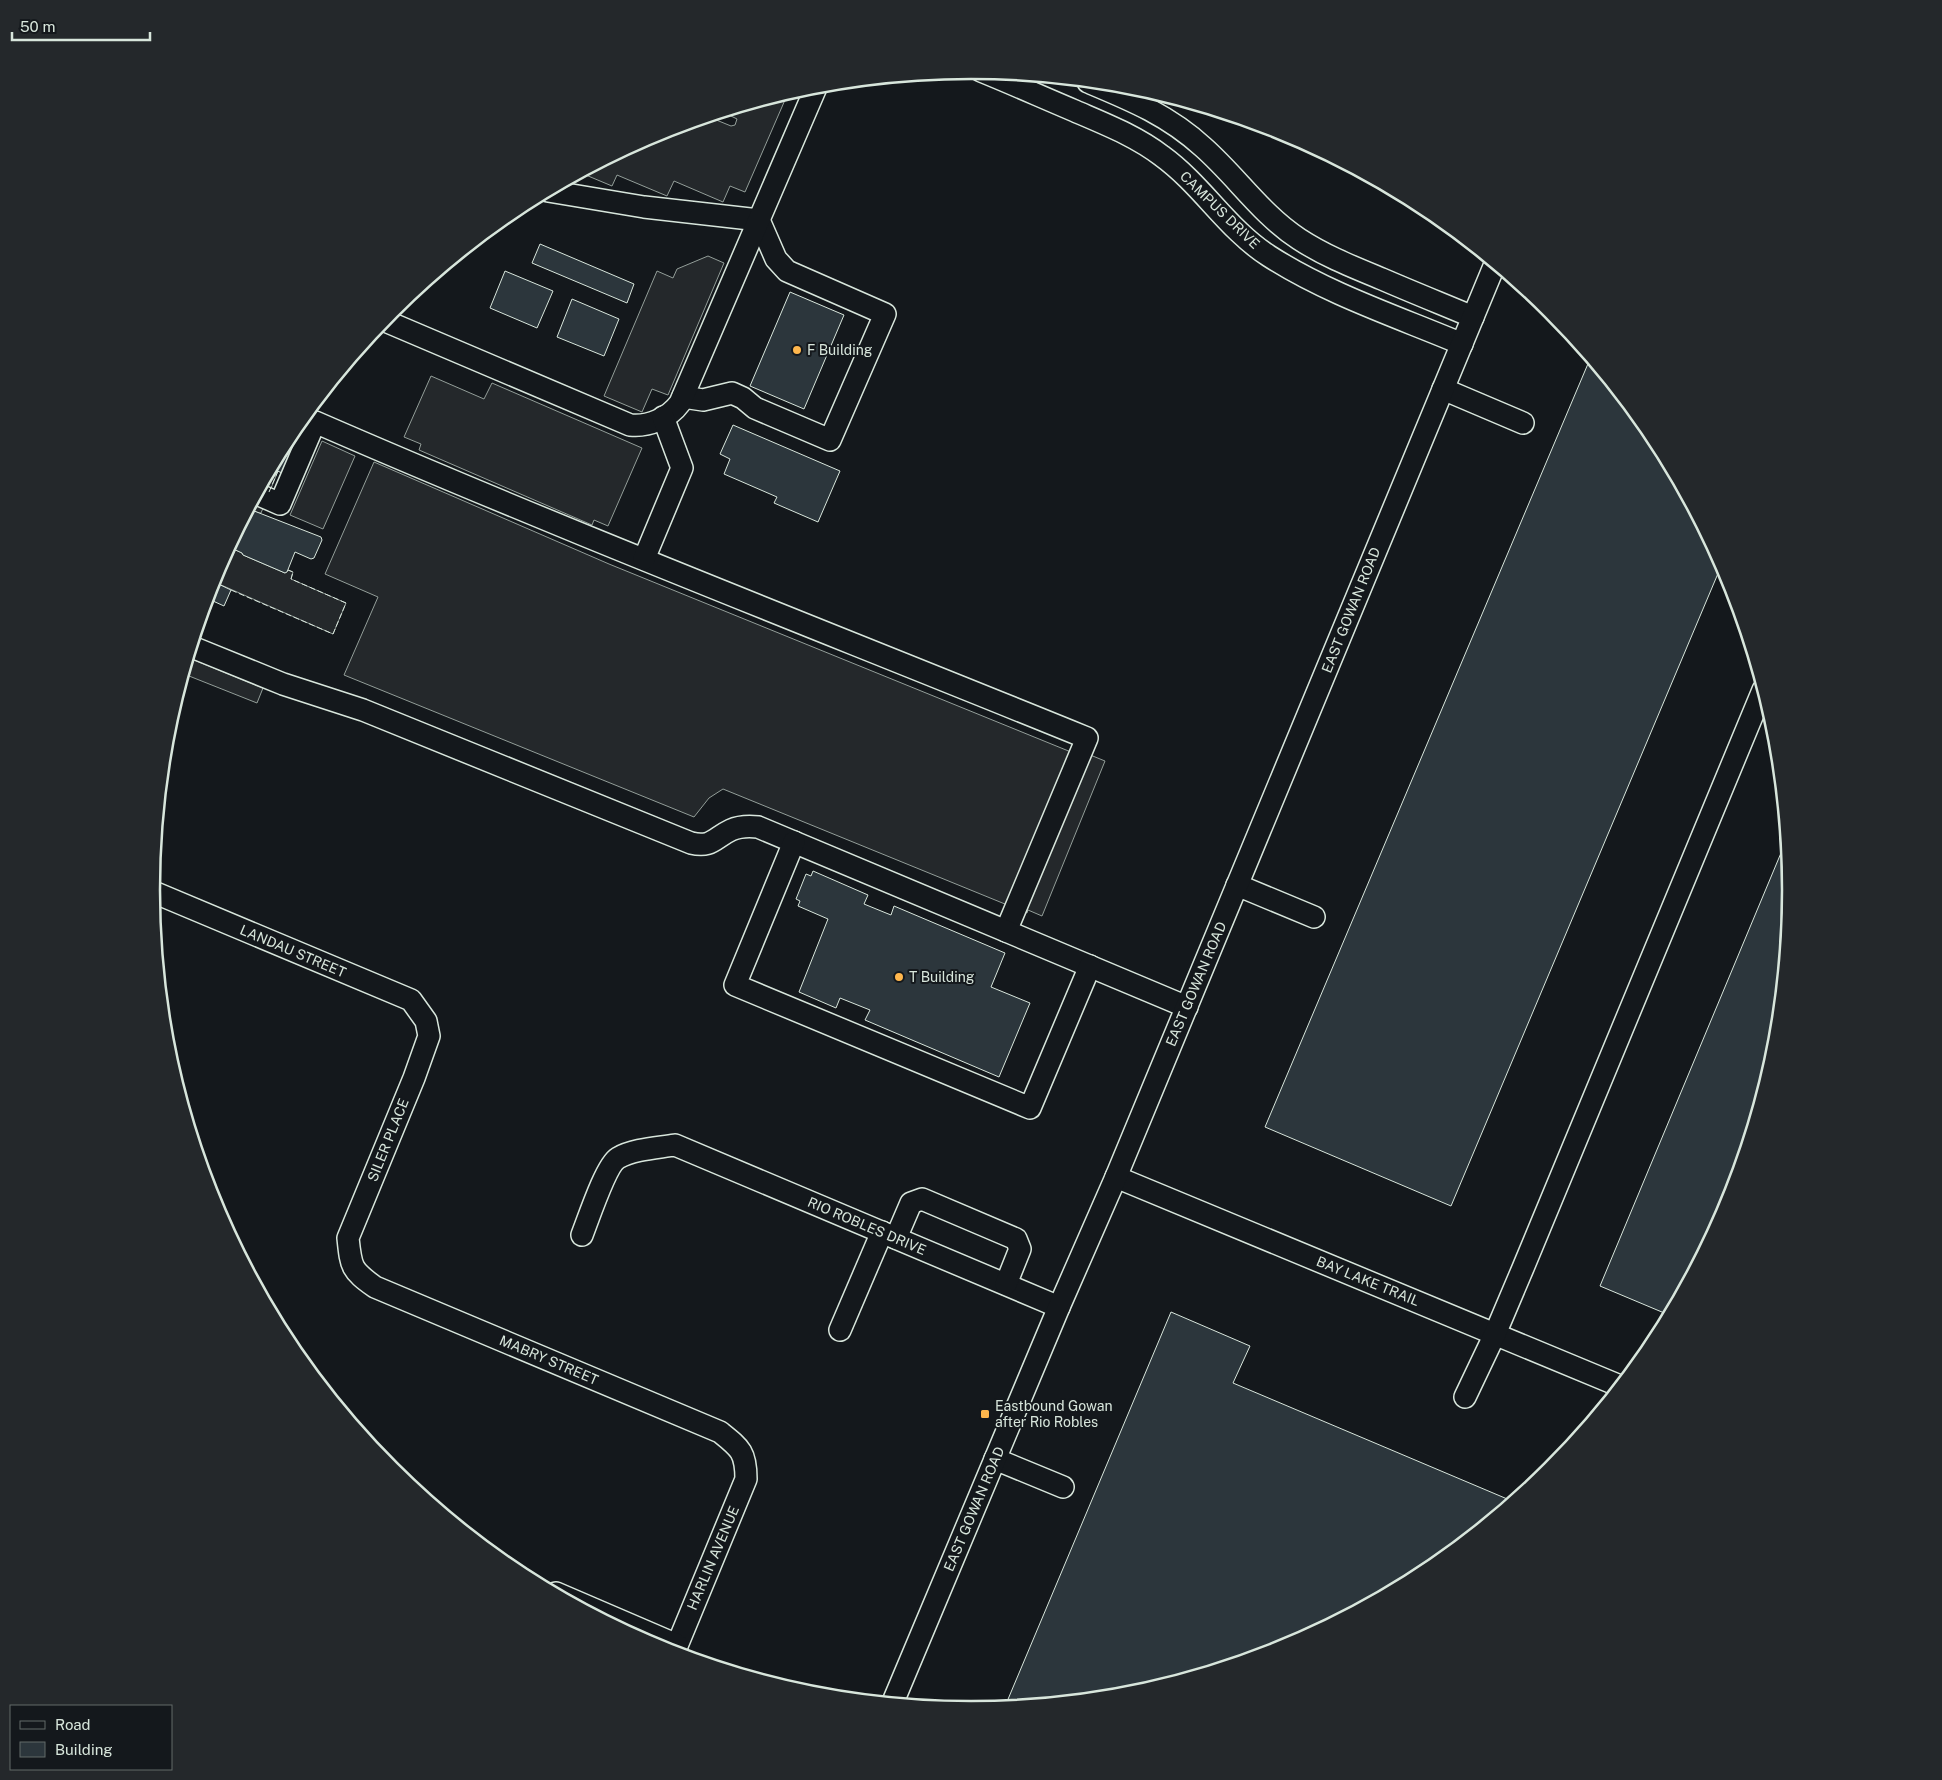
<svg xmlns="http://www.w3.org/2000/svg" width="1942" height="1780" font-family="'Public Sans',sans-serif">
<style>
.parking{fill:#24282b;stroke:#939e99}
.building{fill:#2c363c;stroke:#d8e6dc}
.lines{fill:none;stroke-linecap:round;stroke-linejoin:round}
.minor-casing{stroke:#d8e6dc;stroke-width:24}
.minor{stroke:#14181c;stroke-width:21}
.fence{stroke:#d8e6dc;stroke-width:1;stroke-dasharray:6 2.5;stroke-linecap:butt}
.poi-dot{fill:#ffb74d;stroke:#14181c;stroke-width:2}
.labels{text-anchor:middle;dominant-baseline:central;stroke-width:4;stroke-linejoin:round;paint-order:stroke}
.street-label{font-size:14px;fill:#d8e6dc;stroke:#14181c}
.poi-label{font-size:14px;fill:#d8e6dc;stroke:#14181c;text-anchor:start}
.rim{fill:none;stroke:#d8e6dc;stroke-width:2.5}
</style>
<rect width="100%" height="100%" fill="#14181c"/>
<g class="parking">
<polygon points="788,93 745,192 730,186 723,202 674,181 667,196 617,175 612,186 581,173 657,132 709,117 731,126 735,125 737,119 723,112"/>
<polygon points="708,256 724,263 668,395 652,389 642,412 604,396 657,271 673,278 677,269"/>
<polygon points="431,376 484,399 492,383 642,448 608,526 594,520 592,525 419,450 421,444 404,437"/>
<polygon points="322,441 355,456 323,529 290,515"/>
<polygon points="374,462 609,564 1071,752 1073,748 1105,761 1042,916 1028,910 1027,913 723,789 709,798 694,817 344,675 378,597 325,574"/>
<polygon points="271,468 278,471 261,513 259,513 249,509"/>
<polygon points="229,547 242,553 243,555 285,573 288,570 293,572 291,579 346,603 333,634 212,581"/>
<polygon points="189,658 263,688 257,703 184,674"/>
</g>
<g class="building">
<polygon points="540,244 634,284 627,303 532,263"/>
<polygon points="505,271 553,291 537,328 490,308"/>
<polygon points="790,292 844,315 804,409 750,386"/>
<polygon points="572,299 619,319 604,356 557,337"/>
<polygon points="1590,359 1653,435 1722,564 1451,1206 1265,1127"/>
<polygon points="309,410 282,473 271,468 289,434"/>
<polygon points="733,425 840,471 818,522 774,503 777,497 724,474 730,459 720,454"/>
<polygon points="249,509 321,537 322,540 314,558 311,559 295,552 287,572 285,573 243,555 242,553 229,547"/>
<polygon points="212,581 231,590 224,606 213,601 211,607 205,605"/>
<polygon points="1786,841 1791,890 1775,1050 1728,1204 1669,1315 1600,1286"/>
<polygon points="813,871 868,895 864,904 886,913 891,915 894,906 1005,953 991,987 1030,1003 999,1077 865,1020 870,1010 840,998 836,1008 799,992 828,919 798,906 800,901 796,899 806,874 811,876"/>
<polygon points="1171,1312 1250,1346 1233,1383 1512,1501 1426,1572 1285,1648 1131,1694 1010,1706 1006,1704"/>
</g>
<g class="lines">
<g class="minor-casing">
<g id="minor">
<path d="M981,71C1013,84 1044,98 1075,111C1105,124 1136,136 1162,156C1202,185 1228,230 1269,256C1328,294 1398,317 1462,344"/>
<path d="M1088,82C1131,100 1168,115 1203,147C1237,177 1261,214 1299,239C1325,256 1353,267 1382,279C1412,292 1442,304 1473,317"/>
<polyline points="548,191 644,207 759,220 776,259 787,271 885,314 830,440 755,408 743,398 732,393 703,400 683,397"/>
<path d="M383,320L630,425C649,427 669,418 680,403L817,85"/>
<polyline points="1443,389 1523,423"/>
<path d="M257,494L280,504L315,422C570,533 829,633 1087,738L1006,931"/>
<polyline points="644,559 682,468 663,417"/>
<path d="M192,647L283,684L363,710L691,843C712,848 714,838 731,830C740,826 749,826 758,827L1187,1007"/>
<polyline points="794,842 735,985 1030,1108 1090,966"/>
<polyline points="1237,885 1314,917"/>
<path d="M151,891L411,1000L426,1021L429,1036L414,1078L348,1238C351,1267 351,1270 375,1287L720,1432C740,1448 746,1452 746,1479L674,1653"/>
<polyline points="1116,1177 1620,1386"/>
<path d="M582,1235C588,1220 606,1165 618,1158C634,1149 657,1148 675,1145L1059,1307"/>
<polyline points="896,1238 911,1203 922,1199 1016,1239 1020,1249 1006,1284"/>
<polyline points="840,1330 882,1232"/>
<polyline points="1465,1397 1495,1334 1523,1268 1763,690"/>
<polyline points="995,1459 1063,1487"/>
<polyline points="556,1593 677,1645"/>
<polyline points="893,1702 1059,1307 1116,1177 1495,264"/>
</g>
</g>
<use href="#minor" class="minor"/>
<g class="fence">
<polyline points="269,492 278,471"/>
<polyline points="231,590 333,634 346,603 291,579 293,572 288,570"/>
</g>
</g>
<g class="poi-dot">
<circle cx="797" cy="350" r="5"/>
<circle cx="899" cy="977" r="5"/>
<rect x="980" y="1409" width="10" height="10" rx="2.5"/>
</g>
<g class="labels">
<g class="street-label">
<text transform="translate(1220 210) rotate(44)">CAMPUS DRIVE</text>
<text transform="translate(1351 610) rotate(-68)">EAST GOWAN ROAD</text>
<text transform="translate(293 951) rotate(23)">LANDAU STREET</text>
<text transform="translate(1196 984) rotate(-67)">EAST GOWAN ROAD</text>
<text transform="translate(388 1140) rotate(-68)">SILER PLACE</text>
<text transform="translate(867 1226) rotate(23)">RIO ROBLES DRIVE</text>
<text transform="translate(1368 1281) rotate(22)">BAY LAKE TRAIL</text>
<text transform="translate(549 1360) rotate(23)">MABRY STREET</text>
<text transform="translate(974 1509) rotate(-67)">EAST GOWAN ROAD</text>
<text transform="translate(713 1558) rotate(-67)">HARLIN AVENUE</text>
</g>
<g class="poi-label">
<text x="807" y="350">F Building</text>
<text x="909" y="977">T Building</text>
<text x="995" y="1406">Eastbound Gowan<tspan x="995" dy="16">after Rio Robles</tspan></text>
</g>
</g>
<path d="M0 0H1942V1780H0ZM160 890a811 811 0 1 1 1622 0a811 811 0 1 1-1622 0Z" fill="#24282b" fill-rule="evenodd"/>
<path class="rim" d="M160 890a811 811 0 1 1 1622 0a811 811 0 1 1-1622 0Z"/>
<rect x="10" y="1705" width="162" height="65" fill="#14181c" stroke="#626a69"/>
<rect x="20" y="1721" width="25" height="8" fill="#14181c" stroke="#626a69"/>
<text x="55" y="1730" font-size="15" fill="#d8e6dc">Road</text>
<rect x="20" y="1742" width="25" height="15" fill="#2c363c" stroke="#626a69"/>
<text x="55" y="1755" font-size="15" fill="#d8e6dc">Building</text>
<path d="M12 32v8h138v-8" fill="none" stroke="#d8e6dc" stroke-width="2.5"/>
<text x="20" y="32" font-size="15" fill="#d8e6dc" stroke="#14181c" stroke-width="4" paint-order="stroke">50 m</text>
</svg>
